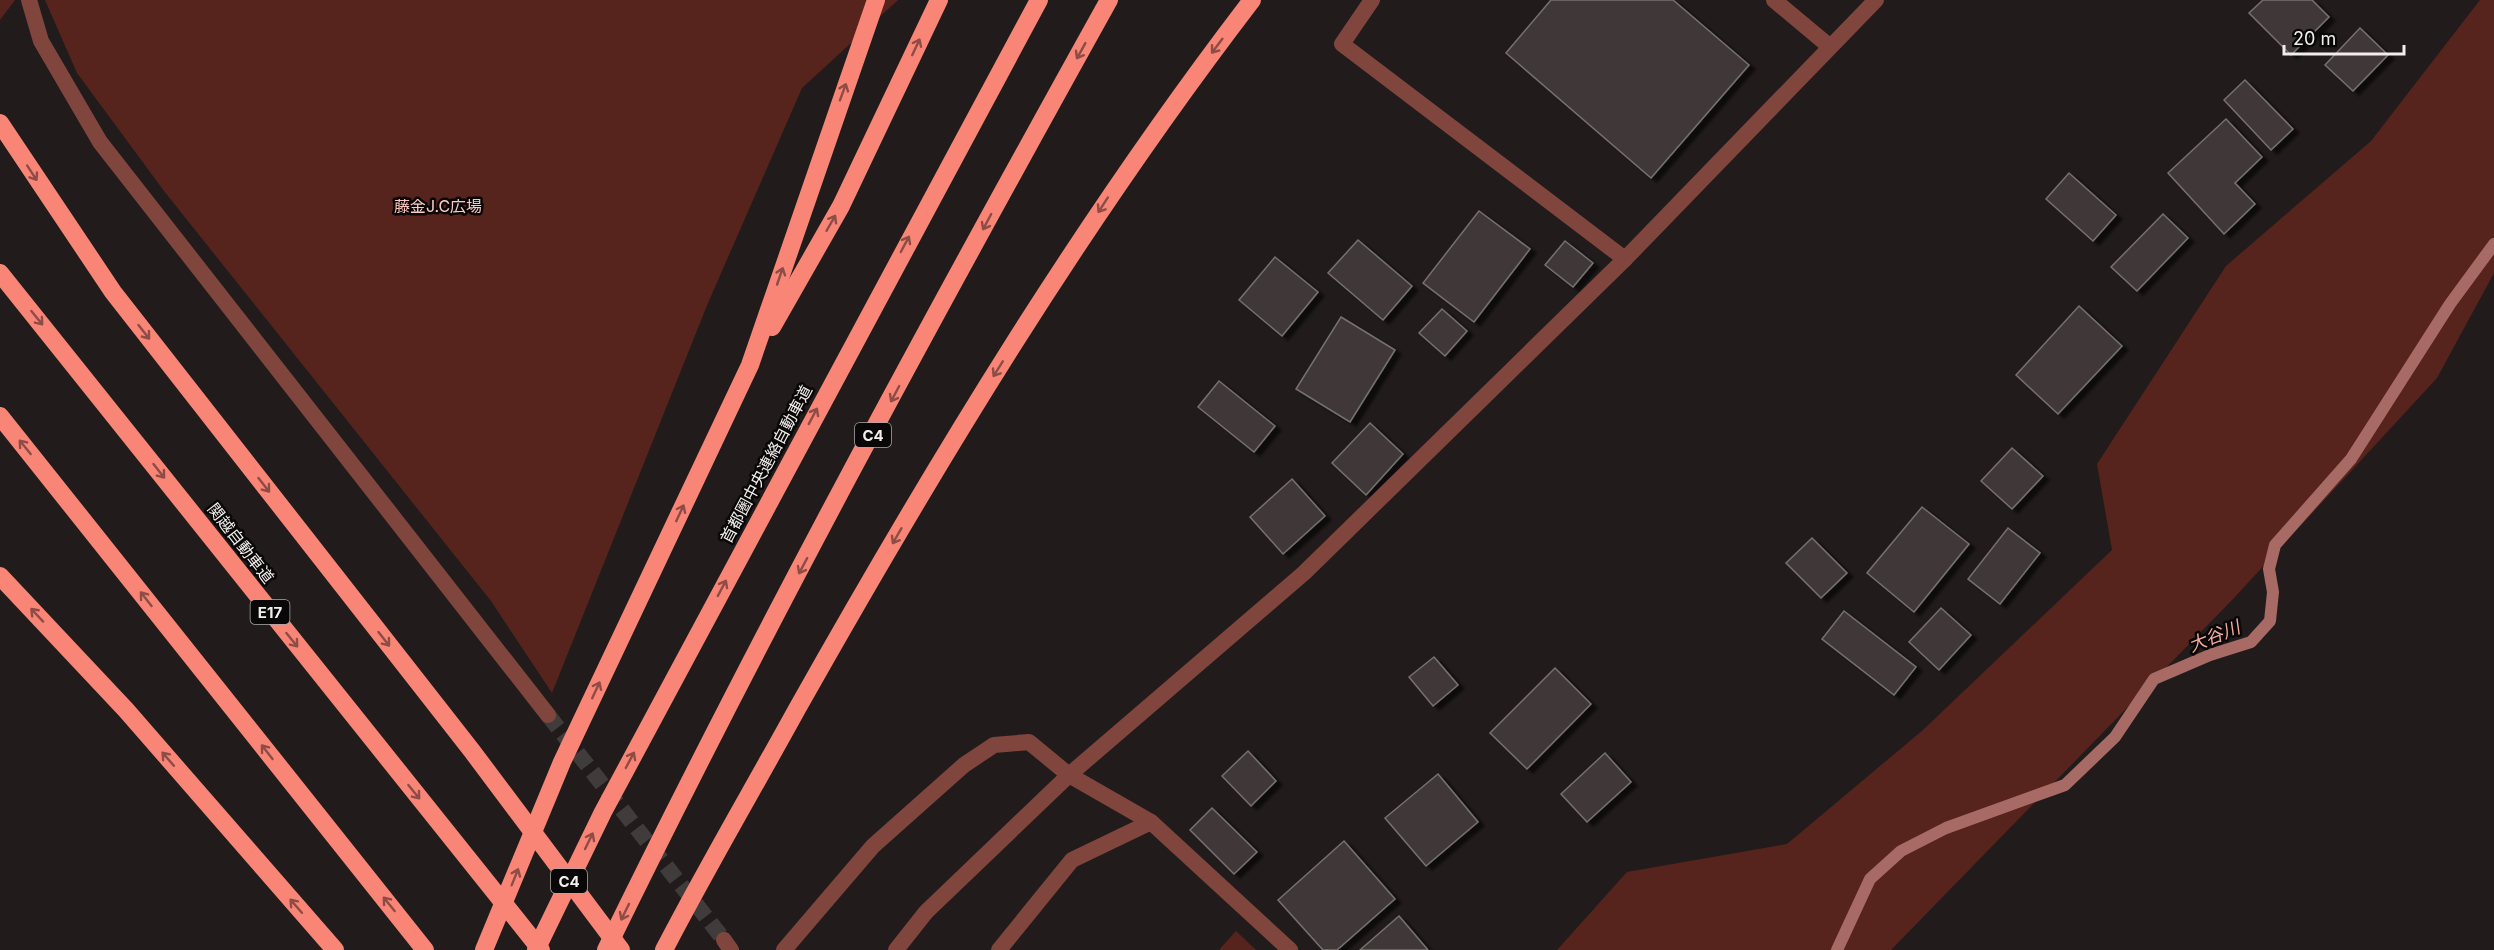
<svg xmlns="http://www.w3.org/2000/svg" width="2494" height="950" font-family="Inter,'Noto Sans JP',sans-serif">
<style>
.green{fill:#57231d}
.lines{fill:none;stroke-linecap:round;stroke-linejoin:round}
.stream{stroke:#a86a64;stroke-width:12}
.building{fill:#3f3939;stroke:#76706f;stroke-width:1.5;filter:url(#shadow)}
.minor-tunnel{stroke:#403c3b;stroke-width:16;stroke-dasharray:16 8;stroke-linecap:butt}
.minor{stroke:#80463e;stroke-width:16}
.tertiary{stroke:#80463e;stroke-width:16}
.motorway{stroke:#f98577;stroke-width:18}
.oneway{stroke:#8d4c45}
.labels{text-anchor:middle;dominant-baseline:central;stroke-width:5;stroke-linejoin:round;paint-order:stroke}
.shield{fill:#090707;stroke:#aca9a9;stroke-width:1.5}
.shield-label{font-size:15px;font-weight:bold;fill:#f2eeee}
.park-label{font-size:16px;fill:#fdcac2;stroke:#090707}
.street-label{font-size:16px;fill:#f2eeee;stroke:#090707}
.water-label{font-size:18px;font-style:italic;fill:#f6aca1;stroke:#090707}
</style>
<defs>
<filter id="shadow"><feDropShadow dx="6" dy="4" stdDeviation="1.5" flood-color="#0009"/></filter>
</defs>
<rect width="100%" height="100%" fill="#211c1b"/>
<g class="green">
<polygon points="0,0 15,0 0,20"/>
<polygon points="45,0 898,0 802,88 708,303 552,693 491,601 164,191 77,73"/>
<polygon points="2480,0 2494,0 2494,273 2437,378 2233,599 1891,950 1557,950 1627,872 1787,844 1923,730 2112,550 2097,464 2226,266 2371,141"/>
<polygon points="1236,931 1256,950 1219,950"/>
</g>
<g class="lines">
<polyline class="stream" points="1837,950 1870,879 1901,851 1946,828 2065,785 2115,737 2154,679 2210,655 2251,642 2270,621 2273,592 2269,569 2275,545 2351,459 2450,304 2494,244"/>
</g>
<g class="building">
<polygon points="1551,0 1673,0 1749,65 1651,178 1506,53"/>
<polygon points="2263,0 2312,0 2329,17 2291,55 2249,13"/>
<polygon points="2360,28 2388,55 2353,91 2325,65"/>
<polygon points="2245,80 2293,129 2271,150 2224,100"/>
<polygon points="2226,119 2262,157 2235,183 2255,204 2224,234 2168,173"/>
<polygon points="2069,173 2116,215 2093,241 2046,199"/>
<polygon points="1479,211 1530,249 1474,322 1423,283"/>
<polygon points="2163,214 2188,238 2137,291 2111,267"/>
<polygon points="1358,240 1412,286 1383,320 1328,273"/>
<polygon points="1565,241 1593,263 1573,287 1545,265"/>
<polygon points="1275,257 1318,292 1282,336 1239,300"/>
<polygon points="2079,306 2122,346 2058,414 2016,375"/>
<polygon points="1442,309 1467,331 1445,356 1419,333"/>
<polygon points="1341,317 1395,350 1350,422 1296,389"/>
<polygon points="1219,381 1275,426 1254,452 1198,407"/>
<polygon points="1370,423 1403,454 1366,495 1332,463"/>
<polygon points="2012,448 2043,476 2012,509 1981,481"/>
<polygon points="1292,479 1325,516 1283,554 1250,517"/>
<polygon points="1922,507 1969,544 1914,612 1867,573"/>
<polygon points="2008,528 2040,553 2000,604 1968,579"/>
<polygon points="1812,538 1847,573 1821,598 1786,563"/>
<polygon points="1941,608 1971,635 1939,670 1909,642"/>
<polygon points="1844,611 1916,667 1894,695 1822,639"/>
<polygon points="1434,657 1458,685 1433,706 1409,677"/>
<polygon points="1555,668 1591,704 1527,769 1490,733"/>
<polygon points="1248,751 1276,781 1251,806 1222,776"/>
<polygon points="1605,753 1631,782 1587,822 1561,794"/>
<polygon points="1438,774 1478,822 1426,866 1385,818"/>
<polygon points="1212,808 1257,852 1234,874 1190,830"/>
<polygon points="1344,841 1395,899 1337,950 1323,950 1278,900"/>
<polygon points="1399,916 1428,950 1360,950"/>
</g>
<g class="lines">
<polyline class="minor-tunnel" points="548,715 724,940"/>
<g class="minor">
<polyline points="29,0 41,41 100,142 548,715"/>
<polyline points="1372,0 1342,44 1625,259"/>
<polyline points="1774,0 1829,46"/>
<polyline points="724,940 731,950"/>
<polyline points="784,950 873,846 964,765 994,745 1029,742 1069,775 1151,822 1290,950"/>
<polyline points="999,950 1072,860 1151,822"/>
</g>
<polyline class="tertiary" points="896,950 926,912 1069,775 1304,573 1625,259 1876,0"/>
<g class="motorway">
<polyline points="0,123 113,292 472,751 621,950"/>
<polyline points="0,273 541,950"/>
<polyline points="772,327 841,206 939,0"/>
<polyline points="0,416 425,950"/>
<polyline points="0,576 126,710 335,950"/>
<polyline points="484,950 562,762 750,365 876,0"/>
<polyline points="536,950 603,812 1039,0"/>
<path d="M606,950C763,628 935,313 1109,0"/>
<path d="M664,950C706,869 753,789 797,709C935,464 1081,223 1252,0"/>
</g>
</g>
<defs><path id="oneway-shaft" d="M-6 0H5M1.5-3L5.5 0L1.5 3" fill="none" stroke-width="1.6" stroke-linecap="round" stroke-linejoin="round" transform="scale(1.5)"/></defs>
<g class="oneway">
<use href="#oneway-shaft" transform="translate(1217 46) rotate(127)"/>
<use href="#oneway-shaft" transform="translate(916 47) rotate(-65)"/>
<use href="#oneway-shaft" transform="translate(1081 51) rotate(119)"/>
<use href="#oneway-shaft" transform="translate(843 92) rotate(-70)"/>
<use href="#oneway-shaft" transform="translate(32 173) rotate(57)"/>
<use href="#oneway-shaft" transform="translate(1103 205) rotate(123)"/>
<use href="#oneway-shaft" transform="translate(987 222) rotate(118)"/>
<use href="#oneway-shaft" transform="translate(831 223) rotate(-60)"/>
<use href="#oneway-shaft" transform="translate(905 244) rotate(-62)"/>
<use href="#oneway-shaft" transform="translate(780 276) rotate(-71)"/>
<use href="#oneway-shaft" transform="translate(37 318) rotate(51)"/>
<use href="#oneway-shaft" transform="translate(144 332) rotate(52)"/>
<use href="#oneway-shaft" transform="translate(998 369) rotate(122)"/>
<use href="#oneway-shaft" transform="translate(895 394) rotate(118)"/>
<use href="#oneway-shaft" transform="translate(813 416) rotate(-62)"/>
<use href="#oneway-shaft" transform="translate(25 447) rotate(-129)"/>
<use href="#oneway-shaft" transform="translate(159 471) rotate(52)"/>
<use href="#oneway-shaft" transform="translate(264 485) rotate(52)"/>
<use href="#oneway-shaft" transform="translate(680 513) rotate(-65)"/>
<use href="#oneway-shaft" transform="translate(897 536) rotate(120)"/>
<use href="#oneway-shaft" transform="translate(803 566) rotate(118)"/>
<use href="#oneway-shaft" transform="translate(722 588) rotate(-62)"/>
<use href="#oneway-shaft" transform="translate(146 599) rotate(-128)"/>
<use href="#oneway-shaft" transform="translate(37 615) rotate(-133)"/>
<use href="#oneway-shaft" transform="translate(384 639) rotate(52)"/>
<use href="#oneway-shaft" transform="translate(292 640) rotate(51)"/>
<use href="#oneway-shaft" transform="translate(596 690) rotate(-65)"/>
<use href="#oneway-shaft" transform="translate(267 752) rotate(-128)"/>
<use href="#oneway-shaft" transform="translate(168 759) rotate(-131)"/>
<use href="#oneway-shaft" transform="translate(630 760) rotate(-62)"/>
<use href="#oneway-shaft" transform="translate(414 792) rotate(51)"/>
<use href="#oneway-shaft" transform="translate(589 841) rotate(-64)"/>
<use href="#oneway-shaft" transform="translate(515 877) rotate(-68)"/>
<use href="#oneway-shaft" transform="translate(389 904) rotate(-129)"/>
<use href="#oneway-shaft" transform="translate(296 906) rotate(-131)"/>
<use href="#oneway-shaft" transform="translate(625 912) rotate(116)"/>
</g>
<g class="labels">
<g class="shield">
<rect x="855" y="423" width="36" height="24" rx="4.5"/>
<rect x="250.5" y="600" width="39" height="24" rx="4.5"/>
<rect x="551" y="869" width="36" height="24" rx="4.5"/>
</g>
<g class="shield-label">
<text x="873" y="435">C4</text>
<text x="270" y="612">E17</text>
<text x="569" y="881">C4</text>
</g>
<g class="park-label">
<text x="438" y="206">藤金J.C広場</text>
</g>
<g class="street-label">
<text transform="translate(766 464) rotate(-62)">首都圏中央連絡自動車道</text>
<text transform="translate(241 543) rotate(52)">関越自動車道</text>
</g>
<g class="water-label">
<text transform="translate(2214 636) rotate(-22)">大谷川</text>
</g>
</g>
<path d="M2284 45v9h120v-9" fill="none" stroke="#f2eeee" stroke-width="3"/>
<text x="2293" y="45" font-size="18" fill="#f2eeee" stroke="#090707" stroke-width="4.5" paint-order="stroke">20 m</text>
</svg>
